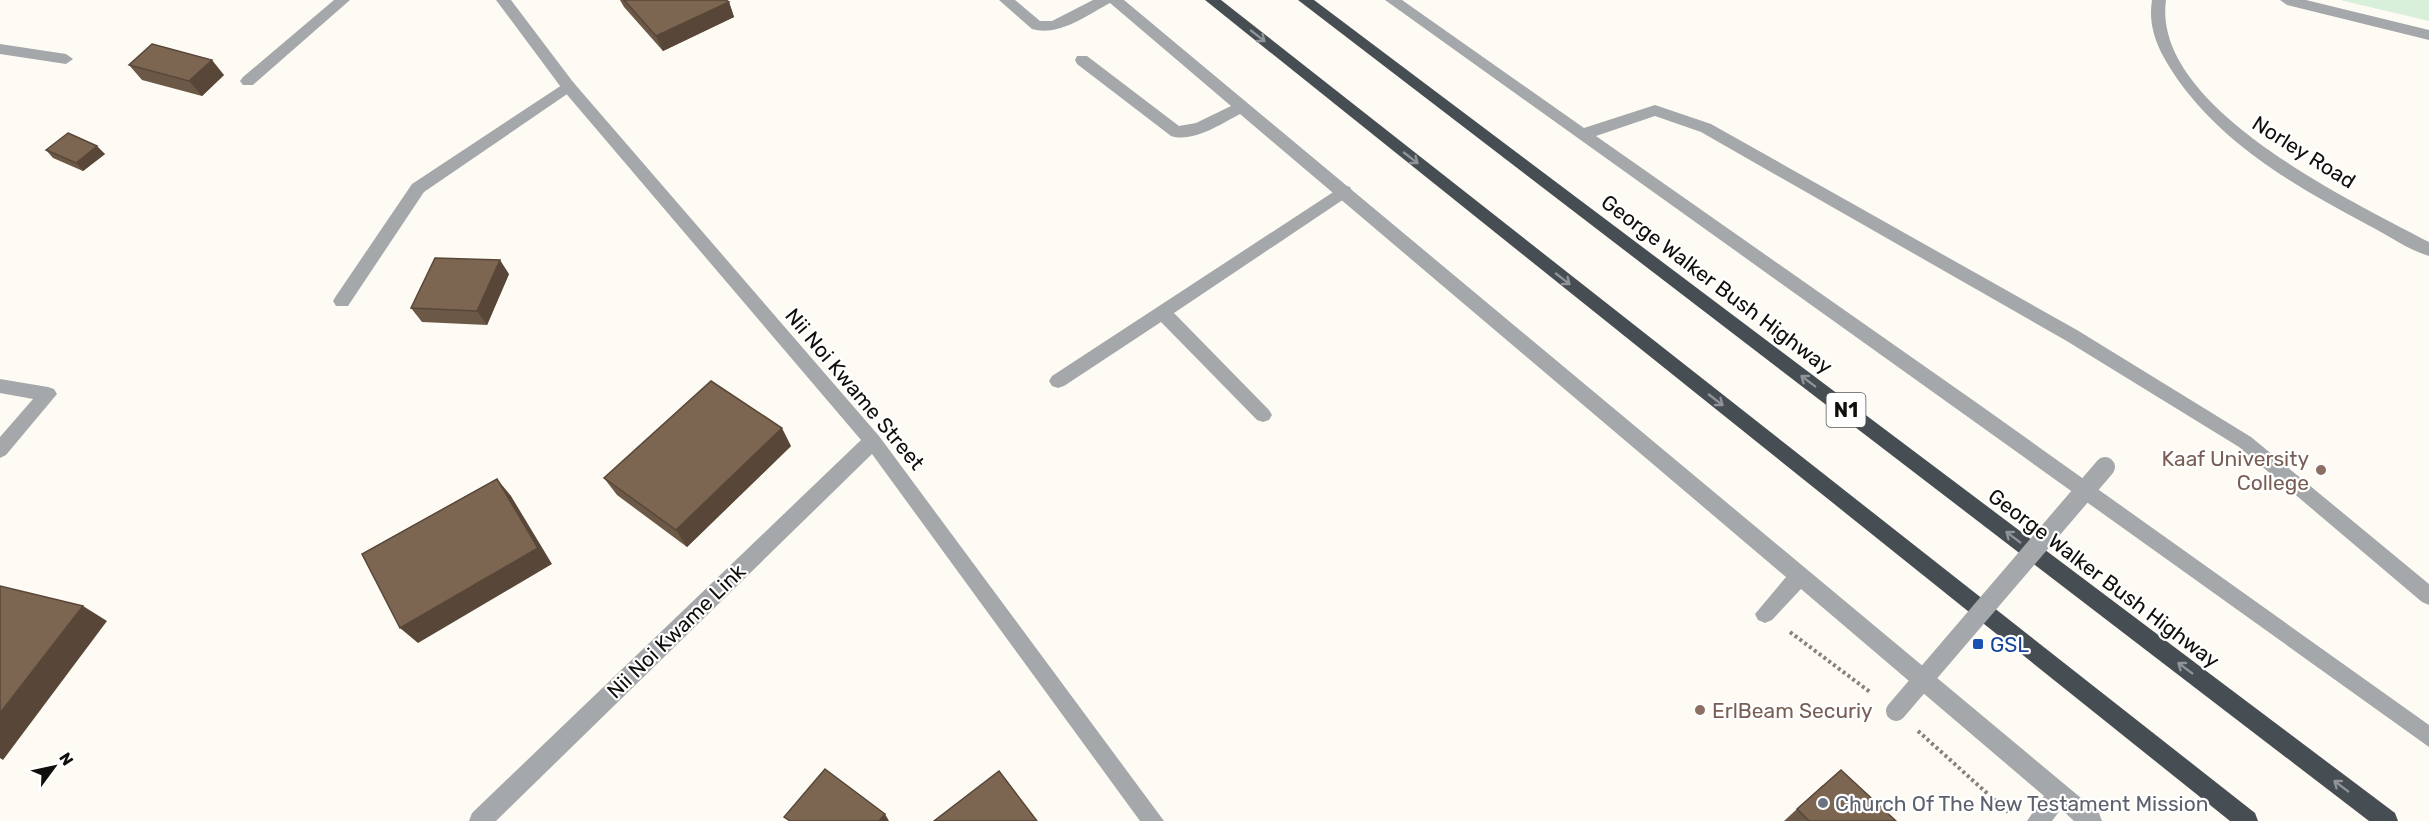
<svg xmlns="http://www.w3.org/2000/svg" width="2429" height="821" font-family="Rubik,sans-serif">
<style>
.green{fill:#d8efda}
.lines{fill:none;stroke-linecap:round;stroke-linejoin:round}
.path{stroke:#86837e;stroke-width:4;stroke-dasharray:3 3;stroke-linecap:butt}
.lane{fill:#a5a8ab;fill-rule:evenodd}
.street{fill:#a5a8ab;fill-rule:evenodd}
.highway{fill:#464d53;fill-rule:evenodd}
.street-bridge{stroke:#a5a8ab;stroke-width:20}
.wall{fill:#6c5846}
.shaded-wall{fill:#584739}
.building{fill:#7d6651;stroke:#584739;stroke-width:1.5}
.oneway{stroke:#909498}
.education-dot{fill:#8d6e63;stroke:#fff;stroke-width:2}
.transit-dot{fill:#1a4fb4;stroke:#fff;stroke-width:2}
.worship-dot{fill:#6b7280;stroke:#fff;stroke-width:2}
.labels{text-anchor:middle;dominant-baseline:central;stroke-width:4.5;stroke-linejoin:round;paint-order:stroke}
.shield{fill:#fff;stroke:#585755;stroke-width:1.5}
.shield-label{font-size:20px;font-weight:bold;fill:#110f0c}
.street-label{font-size:21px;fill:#110f0c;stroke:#fff}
.education-label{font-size:21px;fill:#785e54;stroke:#fff;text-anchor:end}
.transit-label{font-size:21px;fill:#164399;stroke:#fff;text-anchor:start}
.worship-label{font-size:21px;fill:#5b616d;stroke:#fff;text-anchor:start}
</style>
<rect width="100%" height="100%" fill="#fefbf4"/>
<polygon class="green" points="2340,0 2429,0 2429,21"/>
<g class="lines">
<g class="path">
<polyline points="1790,632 1870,692"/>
<polyline points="1918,731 2008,812"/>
</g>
<g class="lane">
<polygon points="568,81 573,82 576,86 573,90 424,192 348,306 336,306 333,301 336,296 412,184"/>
<polygon points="1344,185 1350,187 1352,191 1350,195 1174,313 1269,410 1272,415 1269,420 1263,422 1257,420 1161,322 1064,386 1058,388 1052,386 1049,381 1052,376"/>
</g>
<g class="street">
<polygon points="334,0 350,0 253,85 243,85 240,81 243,77"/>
<polygon points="496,0 511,0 573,82 879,436 1164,821 1140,821 872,454 496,821 469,821 472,813 861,440 563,90"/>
<path d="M999,0H1015L1040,21H1052L1093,0H1124L2099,813L2102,821H2074L2061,809L2052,821H2027L2044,796L1801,589L1772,620L1765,623L1758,620L1755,614L1786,577L1240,114C1221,124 1193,143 1171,136L1077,64L1075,60L1077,56H1087L1179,126L1196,123L1231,106L1110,3C1087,15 1059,37 1032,29Z"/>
<polygon points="1385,0 1402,0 1584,128 1655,105 1711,124 2077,330 2251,437 2429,584 2429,605 2422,602 2239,447 2065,340 1701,132 1655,116 1596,136 1977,403 2429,725 2429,747"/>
<path d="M2152,0H2166C2151,107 2352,201 2429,242V256C2408,250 2388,235 2368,225C2297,187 2226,147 2178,80C2161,55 2147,31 2152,0Z"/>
<polygon points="2280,0 2306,0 2429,30 2429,40 2287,5"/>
<polygon points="0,44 66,54 73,59 66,64 0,54"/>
<polygon points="0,379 48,387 54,389 57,394 6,455 0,458 0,437 33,399 0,393"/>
</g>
<g class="highway">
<polygon points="1205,0 1221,0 2255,813 2258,821 2230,821"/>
<polygon points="1298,0 1314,0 2395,813 2398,821 2369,821"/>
</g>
<polyline class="street-bridge" points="1896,711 2105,467"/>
</g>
<g class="wall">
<polygon points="620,0 726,0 729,2 734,17 663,51 624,7"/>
<polygon points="129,65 224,75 202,96 142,80"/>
<polygon points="46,150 105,154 83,171 53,158"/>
<polygon points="509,274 487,325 422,322 411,308"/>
<polygon points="791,446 687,547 617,495 604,478"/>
<polygon points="1823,785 1896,821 1784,821"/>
</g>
<g class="shaded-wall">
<polygon points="729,2 734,17 663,51 656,36"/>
<polygon points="212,60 224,75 202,96 189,81"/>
<polygon points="97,146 105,154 83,171 76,163"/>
<polygon points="500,260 509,274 487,325 477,311"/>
<polygon points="782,428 791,446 687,547 676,530"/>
<polygon points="497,479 511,496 552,564 418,643 400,628"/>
<polygon points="83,606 107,621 3,760 0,758 0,713"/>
<polygon points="885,814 889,821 879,821"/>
</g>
<g class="building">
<polygon points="624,0 726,0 729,2 656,36"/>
<polygon points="152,44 212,60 189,81 129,65"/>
<polygon points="68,133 97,146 76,163 46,150"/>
<polygon points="435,258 500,260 477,311 411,308"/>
<polygon points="711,381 782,428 676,530 604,478"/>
<polygon points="497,479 538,548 400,628 362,554"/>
<polygon points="0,586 83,606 0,713"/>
<polygon points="825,769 885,814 879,821 790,821 784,817"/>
<polygon points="1841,770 1896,821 1809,821 1797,809"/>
<polygon points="999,771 1037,821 934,821"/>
</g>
<defs><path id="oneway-shaft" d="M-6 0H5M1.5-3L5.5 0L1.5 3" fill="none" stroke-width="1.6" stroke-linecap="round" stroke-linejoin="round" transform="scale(1.5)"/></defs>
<g class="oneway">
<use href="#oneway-shaft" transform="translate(1258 36) rotate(38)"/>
<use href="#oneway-shaft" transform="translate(1411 158) rotate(38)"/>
<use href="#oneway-shaft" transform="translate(1563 279) rotate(38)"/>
<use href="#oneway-shaft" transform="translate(1808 381) rotate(-143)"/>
<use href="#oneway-shaft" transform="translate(1716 400) rotate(38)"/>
<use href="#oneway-shaft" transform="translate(2013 537) rotate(-143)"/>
<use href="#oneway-shaft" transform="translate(2185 668) rotate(-143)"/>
<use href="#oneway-shaft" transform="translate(2341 786) rotate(-143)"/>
</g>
<g class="education-dot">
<circle cx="2321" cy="470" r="6"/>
<circle cx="1700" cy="710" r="6"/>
</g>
<rect class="transit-dot" x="1972" y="638" width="12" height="12" rx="3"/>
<circle class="worship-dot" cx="1823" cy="803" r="6"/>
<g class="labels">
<rect class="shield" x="1826.5" y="393" width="39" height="34" rx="4.5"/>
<g class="shield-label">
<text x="1846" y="410">N1</text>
</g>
<g class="street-label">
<text transform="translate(2304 152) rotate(32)">Norley Road</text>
<text transform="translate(1717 284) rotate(37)">George Walker Bush Highway</text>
<text transform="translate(855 389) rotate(50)">Nii Noi Kwame Street</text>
<text transform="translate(2104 578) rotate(37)">George Walker Bush Highway</text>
<text transform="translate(676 631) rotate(-44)">Nii Noi Kwame Link</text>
</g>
<g class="education-label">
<text x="2309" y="458">Kaaf University<tspan x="2309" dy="24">College</tspan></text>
<text x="1712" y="710" text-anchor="start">ErlBeam Securiy</text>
</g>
<g class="transit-label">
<text x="1990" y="644">GSL</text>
</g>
<g class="worship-label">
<text x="1835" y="803">Church Of The New Testament Mission</text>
</g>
</g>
<g transform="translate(54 767) rotate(57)" stroke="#ffffff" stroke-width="4.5" paint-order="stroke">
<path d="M0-4.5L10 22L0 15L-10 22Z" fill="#110f0c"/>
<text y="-9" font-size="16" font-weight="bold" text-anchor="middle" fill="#110f0c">N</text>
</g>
</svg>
